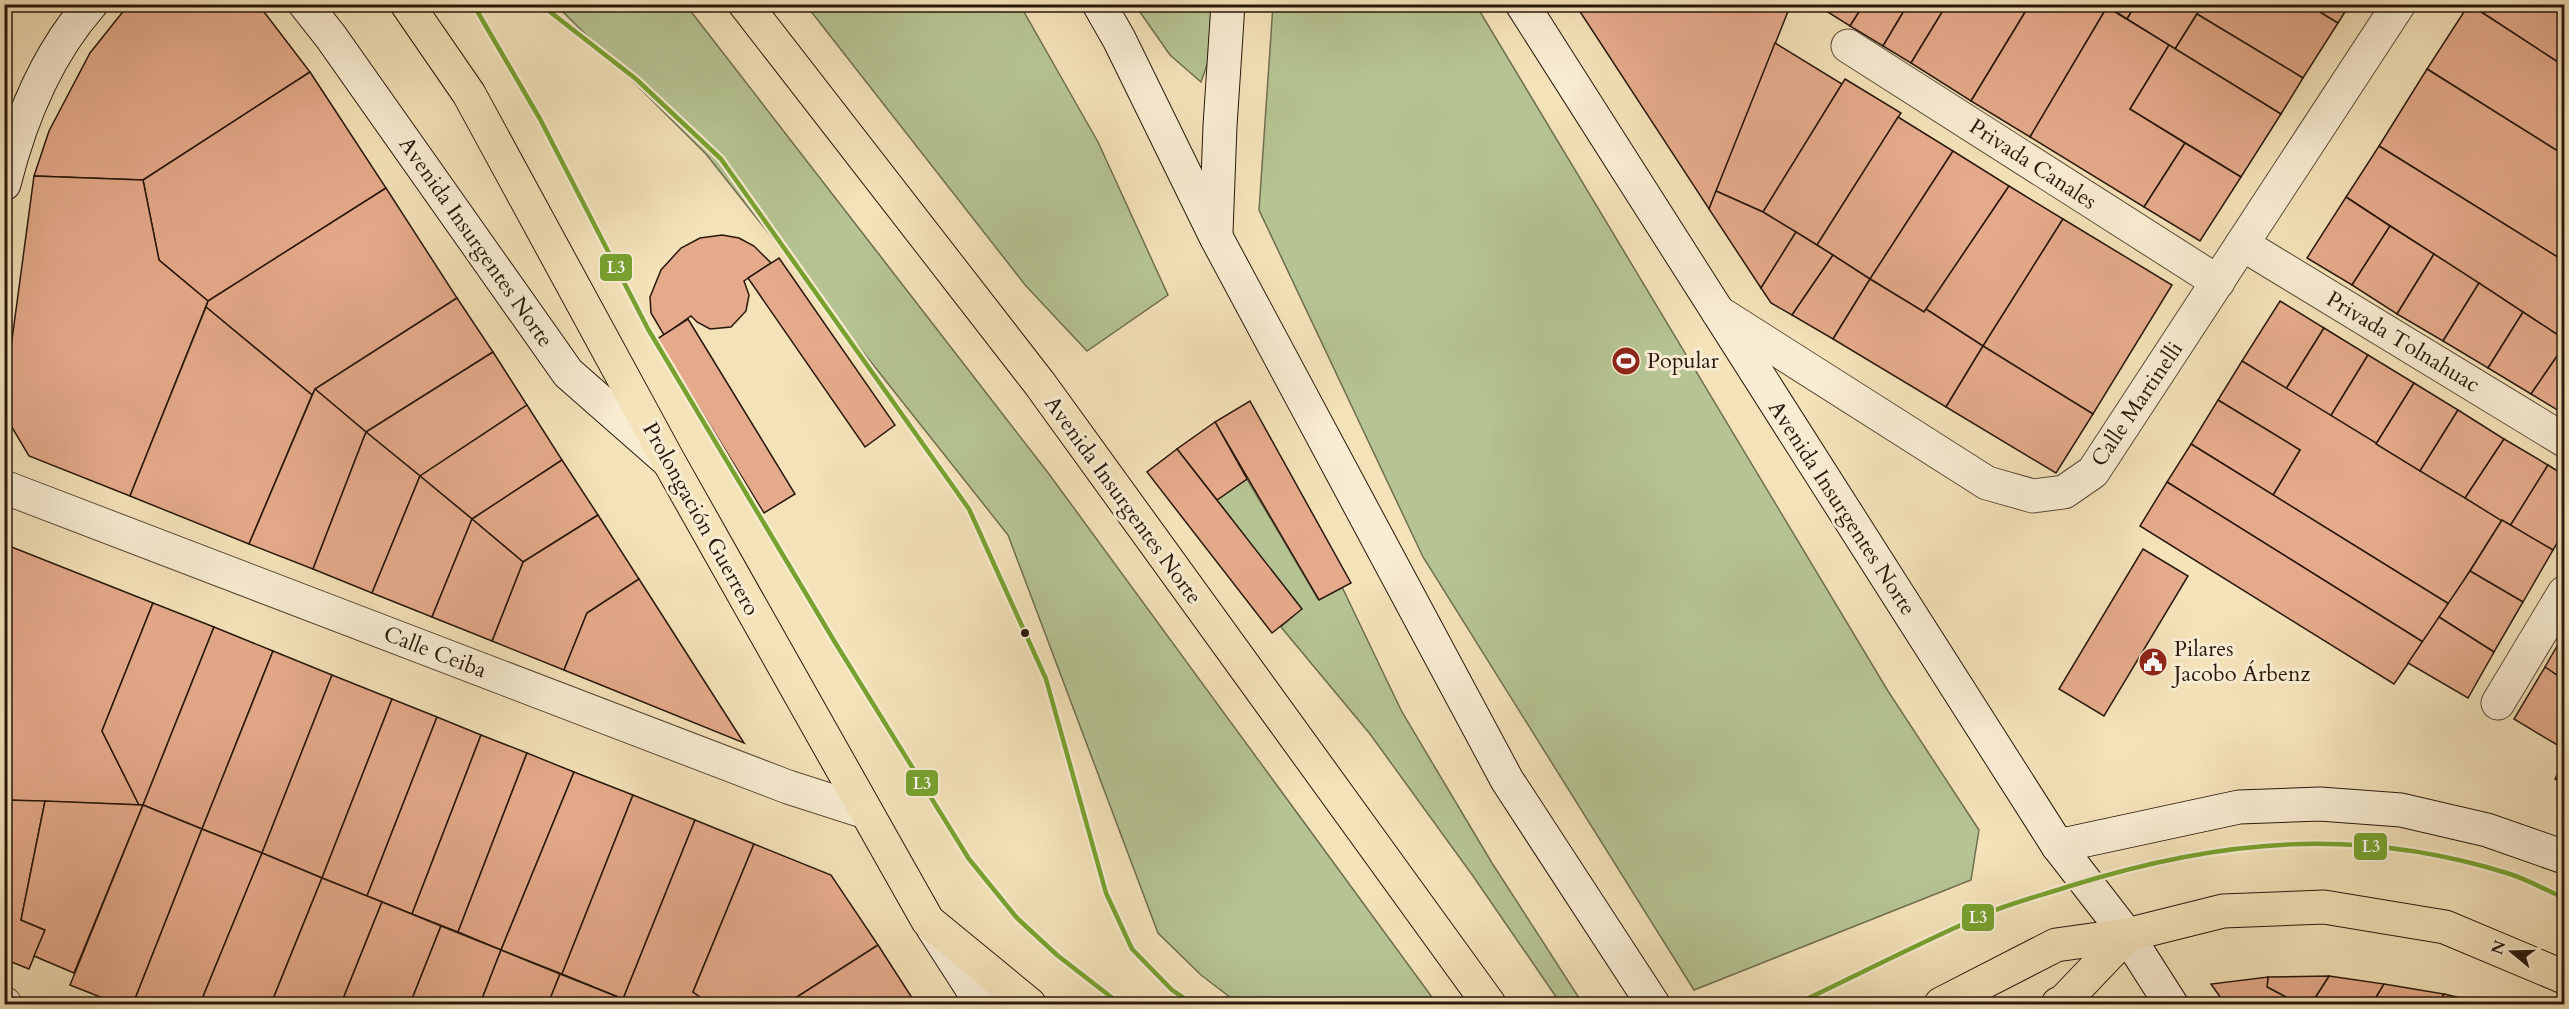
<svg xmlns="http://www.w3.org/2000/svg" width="2569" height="1009" font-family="Cardo,serif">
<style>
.green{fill:#b6c493;stroke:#6f6e4f;stroke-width:1.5}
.building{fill:#e5aa8b;stroke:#28180b;stroke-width:1.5}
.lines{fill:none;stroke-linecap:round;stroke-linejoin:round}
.street-casing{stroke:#5b4a36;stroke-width:35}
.secondary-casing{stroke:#28180b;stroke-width:35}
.primary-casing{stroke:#28180b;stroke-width:35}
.highway-casing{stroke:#28180b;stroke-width:35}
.street{stroke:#f8ecd2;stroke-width:33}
.secondary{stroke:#f8ecd2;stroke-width:33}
.primary{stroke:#f4e2b9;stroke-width:33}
.highway{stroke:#f4e2b9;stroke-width:33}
.bus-1-casing{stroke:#f8ecd2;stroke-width:9}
.bus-1{stroke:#78a22f;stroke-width:4.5}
.bus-dot{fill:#28180b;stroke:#f8ecd2;stroke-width:2}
.labels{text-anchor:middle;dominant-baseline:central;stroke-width:6;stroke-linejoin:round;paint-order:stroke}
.street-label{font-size:22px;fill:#28180b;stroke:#f8ecd2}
.poi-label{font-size:22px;fill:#28180b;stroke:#f8ecd2;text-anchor:start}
.line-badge{stroke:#f8ecd2;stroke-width:2}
.badge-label{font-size:16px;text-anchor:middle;font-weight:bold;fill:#fff}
</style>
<rect width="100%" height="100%" fill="#f4e2b9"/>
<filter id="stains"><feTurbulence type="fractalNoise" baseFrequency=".00333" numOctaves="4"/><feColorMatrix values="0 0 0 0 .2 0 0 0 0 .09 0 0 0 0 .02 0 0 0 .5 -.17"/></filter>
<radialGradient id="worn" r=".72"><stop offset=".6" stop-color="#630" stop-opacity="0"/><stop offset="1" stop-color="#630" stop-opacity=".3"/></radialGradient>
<g class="green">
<polygon points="556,5 686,5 1049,474 1437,1004 1239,1004 1201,975 1158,933 1008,535 706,154"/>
<polygon points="806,5 1020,5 1098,142 1168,295 1087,351 1026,286"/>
<polygon points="1135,5 1213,5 1210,56 1201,82 1170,55"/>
<polygon points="1273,5 1476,5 1888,691 1979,830 1971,880 1694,990 1423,557 1259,210"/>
<polygon points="1247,479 1318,599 1342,587 1402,712 1492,863 1583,1004 1561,1004 1473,876 1370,734 1281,627 1301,609 1217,500"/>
</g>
<g class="building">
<polygon points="129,4 258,4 310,72 143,180 34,176 49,131 90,53"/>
<polygon points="1575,4 1791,4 1709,209"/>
<polygon points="1815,4 1864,4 1850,26"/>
<polygon points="1864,4 1908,4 1883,46 1850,26"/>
<polygon points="1908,4 1947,4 1911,63 1883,46"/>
<polygon points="1947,4 2030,4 1971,101 1911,63"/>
<polygon points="2030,4 2104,4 2107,7 2030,137 1971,101"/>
<polygon points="2104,4 2136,4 2127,19"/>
<polygon points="2136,4 2203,4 2175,49 2127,19"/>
<polygon points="2203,4 2307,4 2338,23 2303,78 2197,14"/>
<polygon points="2307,4 2350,4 2338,23"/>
<polygon points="2469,4 2564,4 2564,66"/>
<polygon points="2469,4 2564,66 2564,155 2427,69"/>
<polygon points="2107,7 2169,45 2130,109 2185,143 2144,207 2030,137"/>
<polygon points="2197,14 2303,78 2281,114 2175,49"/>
<polygon points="1775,43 1842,84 1763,212 1716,191"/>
<polygon points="2169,45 2281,114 2241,177 2130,109"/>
<polygon points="2427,69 2564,155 2564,261 2379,146"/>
<polygon points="310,72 386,188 208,301 159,260 143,180"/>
<polygon points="1845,79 1901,113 1817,245 1763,212"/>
<polygon points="1898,117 1953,151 1870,279 1817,245"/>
<polygon points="2185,143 2241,177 2200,241 2144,207"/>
<polygon points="2379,146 2564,261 2564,339 2346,197"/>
<polygon points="1953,151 2009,186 1924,312 1870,279"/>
<polygon points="34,176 143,180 159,260 208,301 130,496 29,456 4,414 4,399"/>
<polygon points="2009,186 2063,219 1983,346 1926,309"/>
<polygon points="386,188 457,298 315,389 312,395 206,307 208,301"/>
<polygon points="1716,191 1763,212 1796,232 1761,288 1709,209"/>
<polygon points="2346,197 2390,226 2352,285 2307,258"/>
<polygon points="2063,219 2172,285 2093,414 1983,346"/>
<polygon points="2390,226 2434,254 2397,314 2352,285"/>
<polygon points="1796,232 1833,255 1792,315 1771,303 1761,288"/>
<polygon points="722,235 739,238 754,246 771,263 744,281 749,295 746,311 731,327 710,329 697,322 691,316 664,335 651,313 650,297 661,270 681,248 700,238"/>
<polygon points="2434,254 2479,283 2443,341 2397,314"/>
<polygon points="1833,255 1870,279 1833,339 1792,315"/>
<polygon points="779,258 895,425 865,447 748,278"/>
<polygon points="1870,279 1924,312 1926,309 1983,346 1946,407 1833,339"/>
<polygon points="2479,283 2523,312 2488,368 2443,341"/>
<polygon points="457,298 493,352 366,432 315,389"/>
<polygon points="2280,301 2324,328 2286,389 2242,361"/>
<polygon points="206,307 312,395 249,544 130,496"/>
<polygon points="2523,312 2564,339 2564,346 2531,394 2488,368"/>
<polygon points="688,319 795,494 764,513 657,339"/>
<polygon points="2324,328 2368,355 2330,417 2286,389"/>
<polygon points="1983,346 2093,414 2056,473 1946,407"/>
<polygon points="2564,346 2564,414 2531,394"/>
<polygon points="493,352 527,405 420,476 366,432"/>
<polygon points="2368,355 2414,383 2376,444 2330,417"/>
<polygon points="2242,361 2502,520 2449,604 2273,495 2300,450 2218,400"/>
<polygon points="2414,383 2458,410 2420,471 2376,444"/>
<polygon points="315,389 366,432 313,569 249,544"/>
<polygon points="2218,400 2300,450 2273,495 2191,444"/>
<polygon points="1250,401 1351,583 1319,600 1215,422"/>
<polygon points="527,405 562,460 472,519 420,476"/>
<polygon points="2458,410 2504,439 2465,498 2420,471"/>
<polygon points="1215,422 1247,479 1217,500 1177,449"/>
<polygon points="366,432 420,476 372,593 313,569"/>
<polygon points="2504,439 2548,465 2510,526 2465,498"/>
<polygon points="2191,444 2449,604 2423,642 2167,482"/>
<polygon points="1177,449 1302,609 1272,633 1147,472"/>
<polygon points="562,460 598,515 523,562 472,519"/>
<polygon points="2548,465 2564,475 2564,532 2553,550 2510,526"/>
<polygon points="420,476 472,519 432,617 372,593"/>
<polygon points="2167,482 2423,642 2394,684 2140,526"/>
<polygon points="598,515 639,579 587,613 564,670 492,641 523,562"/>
<polygon points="472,519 523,562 492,641 432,617"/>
<polygon points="2502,520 2553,550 2523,602 2470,571"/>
<polygon points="4,544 153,603 102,731 139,805 4,800"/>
<polygon points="2143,549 2188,576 2104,716 2059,689"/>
<polygon points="2470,571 2523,602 2494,652 2439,617"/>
<polygon points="639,579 744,743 564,670 587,613"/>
<polygon points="153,603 214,627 143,805 139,805 102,731"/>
<polygon points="2439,617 2494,652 2468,698 2408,663"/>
<polygon points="214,627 273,651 202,829 143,805"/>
<polygon points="2564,634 2564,680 2545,667"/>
<polygon points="273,651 332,675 262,853 202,829"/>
<polygon points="2545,667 2564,680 2564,749 2514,719"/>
<polygon points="332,675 392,699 322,878 262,853"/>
<polygon points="392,699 437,717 367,896 322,878"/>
<polygon points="437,717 481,735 412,914 367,896"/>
<polygon points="481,735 527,753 458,932 412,914"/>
<polygon points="527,753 574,772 501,950 458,932"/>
<polygon points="2564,761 2564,785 2555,779"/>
<polygon points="574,772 633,795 562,974 501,950"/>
<polygon points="633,795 695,820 623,999 562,974"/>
<polygon points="4,800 45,801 21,920 45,930 29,969 4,959"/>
<polygon points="45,801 143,805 74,973 34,956 45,930 21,920"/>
<polygon points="143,805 202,829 133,1004 118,1004 70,985"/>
<polygon points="695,820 754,844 693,992 710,1004 637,1004 623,999"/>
<polygon points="202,829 262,853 200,1004 133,1004"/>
<polygon points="754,844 831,875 878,945 786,1004 710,1004 693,992"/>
<polygon points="262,853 322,878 271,1004 200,1004"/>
<polygon points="322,878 382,902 341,1004 271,1004"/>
<polygon points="382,902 441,926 410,1004 341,1004"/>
<polygon points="441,926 501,950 480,1004 410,1004"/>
<polygon points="878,945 916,1004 786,1004"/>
<polygon points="501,950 560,974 548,1004 480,1004"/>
<polygon points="560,974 623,999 621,1004 548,1004"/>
<polygon points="2329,976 2384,984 2372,1004 2311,1004"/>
<polygon points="2329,976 2311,1004 2299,1004 2267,987 2268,977"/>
<polygon points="2268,977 2267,987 2299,1004 2225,1004 2211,984"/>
<polygon points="2384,984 2444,994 2438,1004 2372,1004"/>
<polygon points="2444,994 2486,1004 2438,1004"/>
<polygon points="623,999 637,1004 621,1004"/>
</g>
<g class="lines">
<g class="street-casing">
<g id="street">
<polyline points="1848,46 2218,282"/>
<polyline points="2242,244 2564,440"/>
<polyline points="1718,312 1987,483 2033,496 2064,492 2093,472 2399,4"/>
<polyline points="4,487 788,787 866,812"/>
<polyline points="2498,703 2564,593"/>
<polyline points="4,1004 5,1004"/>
</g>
</g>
<g class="secondary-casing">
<g id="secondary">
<polyline points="305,4 331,37 568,373 666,459"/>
<polyline points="1099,4 1119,39 1216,237 1507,780 1653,1004"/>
<polyline points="1522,4 2058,846 2127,935 2171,1004"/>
<path d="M4,184C20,120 47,54 91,4"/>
<polyline points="1216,232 1220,126 1228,4"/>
<polyline points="2058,846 2239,807 2320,804 2401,810 2487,830 2564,857"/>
<polyline points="933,928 982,1004"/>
</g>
</g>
<g class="primary-casing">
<g id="primary">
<polyline points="407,4 469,94 668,460 928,921 1029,1004"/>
<polyline points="1941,1004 2056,945 2127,935 2223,911 2324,907 2445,927 2564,977"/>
</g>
</g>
<g class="highway-casing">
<g id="highway">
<polyline points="745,4 1040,384 1489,1004"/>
<polyline points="2058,1004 2064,1001 2127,935"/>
</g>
</g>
<use href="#street" class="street"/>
<use href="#secondary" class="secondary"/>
<use href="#primary" class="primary"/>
<use href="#highway" class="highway"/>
<g class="bus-1-casing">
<g id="bus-1">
<polyline points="473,4 540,119 648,329 836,644 969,859 1017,918 1057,955 1120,1004"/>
<polyline points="540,4 636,79 721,159 969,509 1046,679 1106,893 1132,949 1172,990 1193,1004"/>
<path d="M1796,1004C1860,974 1923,941 1988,913C2014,902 2043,895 2070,886C2220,839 2358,826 2510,874C2528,880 2546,890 2564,898"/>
</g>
</g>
<use href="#bus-1" class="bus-1"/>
</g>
<defs>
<g id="stadium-disc" transform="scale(1.5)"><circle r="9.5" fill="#8f2418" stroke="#f8ecd2"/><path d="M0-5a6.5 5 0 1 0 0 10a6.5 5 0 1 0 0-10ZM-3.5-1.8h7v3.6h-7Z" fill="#fff"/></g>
<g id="civic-disc" transform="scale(1.5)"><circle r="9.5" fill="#8f2418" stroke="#f8ecd2"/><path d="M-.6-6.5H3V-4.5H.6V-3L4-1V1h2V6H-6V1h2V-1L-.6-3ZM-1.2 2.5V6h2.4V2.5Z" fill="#fff"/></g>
</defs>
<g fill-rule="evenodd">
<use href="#stadium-disc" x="1626" y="361"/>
<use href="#civic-disc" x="2153" y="662"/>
</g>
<circle class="bus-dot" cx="1025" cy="633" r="5"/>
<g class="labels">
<g class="street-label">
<text transform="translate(2033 164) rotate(33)">Privada Canales</text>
<text transform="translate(476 242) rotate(55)">Avenida Insurgentes Norte</text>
<text transform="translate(2403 342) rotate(31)">Privada Tolnahuac</text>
<text transform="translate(2137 404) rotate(-56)">Calle Martinelli</text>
<text transform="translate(1123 500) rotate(54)">Avenida Insurgentes Norte</text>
<text transform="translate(1842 508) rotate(57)">Avenida Insurgentes Norte</text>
<text transform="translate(701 519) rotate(61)">Prolongación Guerrero</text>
<text transform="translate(435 652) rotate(21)">Calle Ceiba</text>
</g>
<g class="poi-label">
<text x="1647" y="361">Popular</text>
<text x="2174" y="649">Pilares<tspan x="2174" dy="25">Jacobo Árbenz</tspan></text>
</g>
</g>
<g class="line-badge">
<rect x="599" y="253" width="34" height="29" rx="6" fill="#78a22f"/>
<rect x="905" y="769" width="34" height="28" rx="6" fill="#78a22f"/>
<rect x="2353" y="832" width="35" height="29" rx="6" fill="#78a22f"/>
<rect x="1961" y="903" width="34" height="29" rx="6" fill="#78a22f"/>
</g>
<g class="badge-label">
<text x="616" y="273">L3</text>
<text x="922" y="789">L3</text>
<text x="2371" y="852">L3</text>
<text x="1978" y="923">L3</text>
</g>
<rect width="2569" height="1009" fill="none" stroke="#f4e2b9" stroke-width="24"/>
<rect x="6" y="6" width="2557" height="997" fill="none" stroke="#28180b" stroke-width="3"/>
<rect x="12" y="12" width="2545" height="985" fill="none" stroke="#28180b" stroke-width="1.5"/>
<g transform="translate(2512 952) rotate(289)" stroke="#f8ecd2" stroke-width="4.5" paint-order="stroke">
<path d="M0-4.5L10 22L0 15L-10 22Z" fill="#28180b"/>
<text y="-9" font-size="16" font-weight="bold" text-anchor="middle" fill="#28180b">N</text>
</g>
<rect width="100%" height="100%" filter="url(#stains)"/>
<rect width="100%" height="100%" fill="url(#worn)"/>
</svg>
